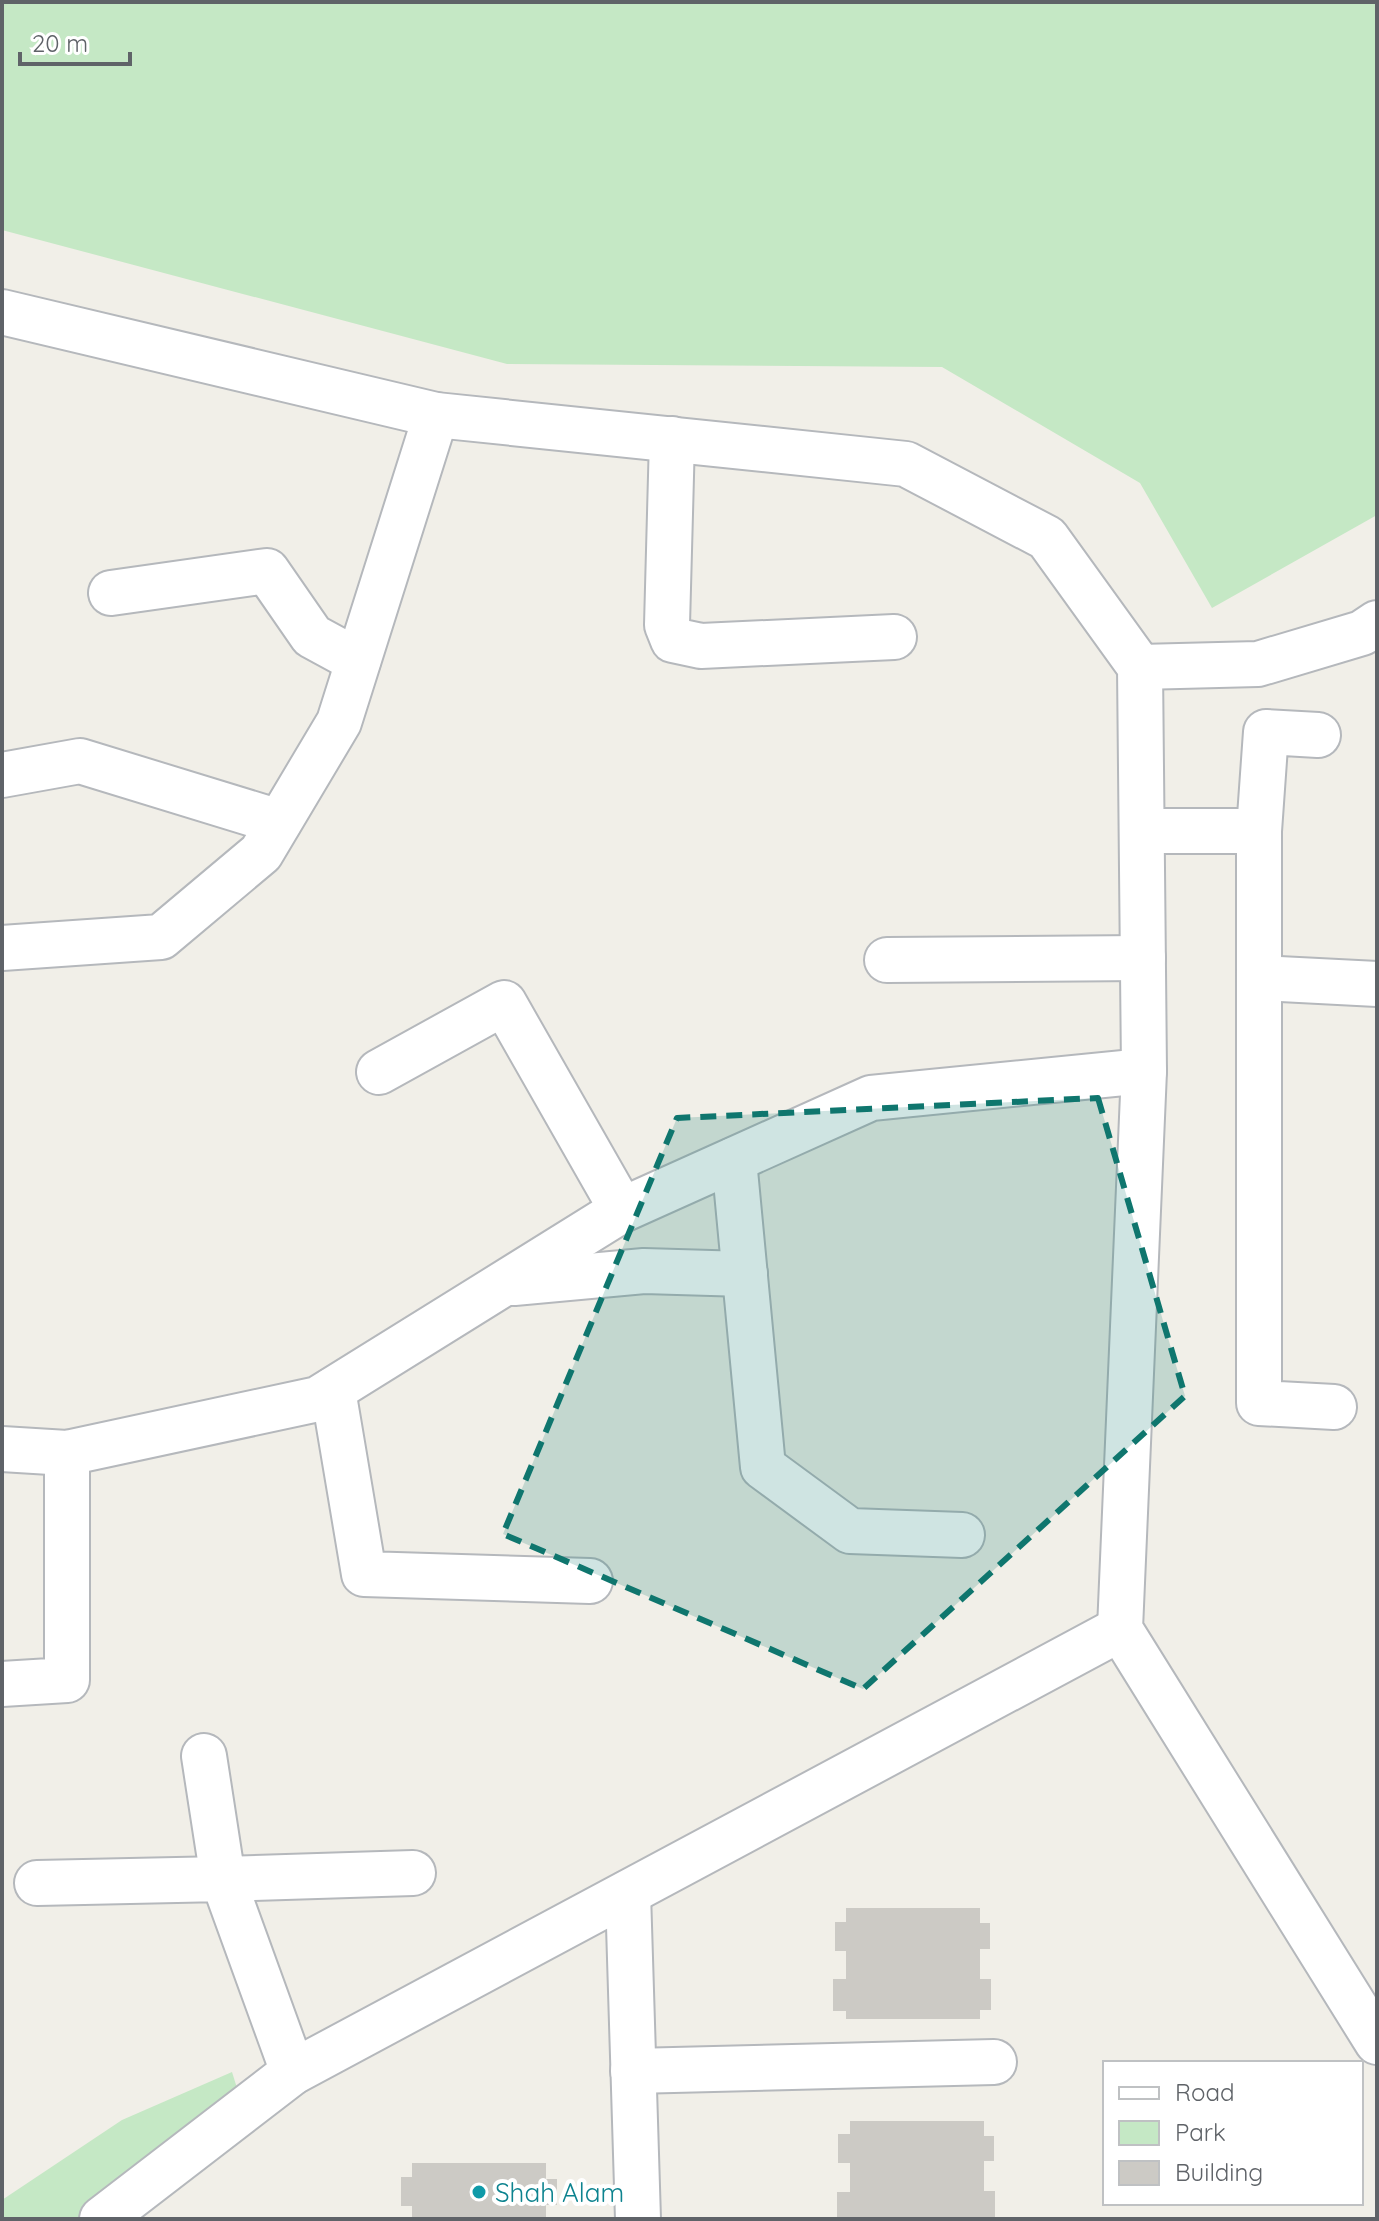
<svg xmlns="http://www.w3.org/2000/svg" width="1379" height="2221" font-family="Quicksand,sans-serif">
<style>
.green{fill:#c5e8c5}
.building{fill:#cccac5}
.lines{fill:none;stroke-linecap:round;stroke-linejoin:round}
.minor-casing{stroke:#b5b8bc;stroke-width:48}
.minor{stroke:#fff;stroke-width:44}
.marked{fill:#0f766e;fill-opacity:0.2;stroke:#0f766e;stroke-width:6;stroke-dasharray:16 10;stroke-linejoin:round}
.culture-dot{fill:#0f9aa8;stroke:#fff;stroke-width:3}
.labels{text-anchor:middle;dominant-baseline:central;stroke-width:8;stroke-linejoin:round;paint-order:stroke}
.culture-label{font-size:26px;fill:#0d838f;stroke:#fff;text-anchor:start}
</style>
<rect width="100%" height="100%" fill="#f1efe8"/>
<g class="green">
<polygon points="2,2 1377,2 1377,515 1212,608 1140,483 942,367 507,364 2,230"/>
<polygon points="232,2072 241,2101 78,2219 2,2219 2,2200 122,2120"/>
</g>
<g class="building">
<polygon points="846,1908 980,1908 980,1923 990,1923 990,1949 980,1949 980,1979 991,1979 991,2010 980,2010 980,2019 846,2019 846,2011 833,2011 833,1979 846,1979 846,1951 835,1951 835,1922 846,1922"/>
<polygon points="850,2121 984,2121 984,2136 994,2136 994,2161 984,2161 984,2191 995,2191 995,2219 837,2219 837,2192 850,2192 850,2163 838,2163 838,2134 850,2134"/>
<polygon points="412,2163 546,2163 546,2179 557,2179 557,2205 546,2205 546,2219 412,2219 412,2206 401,2206 401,2177 412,2177"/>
</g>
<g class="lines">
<g class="minor-casing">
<g id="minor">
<polyline points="2,312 436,415 906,464 1047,538 1140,667 1144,1071 1120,1629 1377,2042"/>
<polyline points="672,439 667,625 673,640 701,646 894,637"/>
<polyline points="111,593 267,571 312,636 358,661"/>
<polyline points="1140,667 1258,664 1362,633 1377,623"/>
<polyline points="1318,735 1266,732 1259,831 1259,1403 1334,1407"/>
<polyline points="2,775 80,761 279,822"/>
<polyline points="1142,831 1259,831"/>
<polyline points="2,948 161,937 261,853 339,722 436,415"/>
<polyline points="887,960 1143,958"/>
<polyline points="1259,978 1377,984"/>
<polyline points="379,1072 504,1003 622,1210"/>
<polyline points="734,1160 763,1467 850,1531 962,1535"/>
<polyline points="514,1283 644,1271 745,1274"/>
<polyline points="333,1390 364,1574 590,1581"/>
<polyline points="2,1449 67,1453 318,1399 622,1210 871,1098 1144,1071"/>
<polyline points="2,1684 67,1680 67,1453"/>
<polyline points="204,1756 223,1879 413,1873"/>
<polyline points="37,1883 223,1879 293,2072"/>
<polyline points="628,1893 638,2219"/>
<polyline points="633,2071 994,2062"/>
<polyline points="102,2219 293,2072 1120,1629"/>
</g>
</g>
<use href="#minor" class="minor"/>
</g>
<path class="marked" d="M1098,1098L1185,1396L863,1689L503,1534L677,1118Z"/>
<circle class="culture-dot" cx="479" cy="2192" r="8"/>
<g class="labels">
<g class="culture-label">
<text x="495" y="2192">Shah Alam</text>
</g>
</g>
<rect width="1379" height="2221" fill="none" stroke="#5f6368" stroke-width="8"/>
<rect x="1103" y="2061" width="260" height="144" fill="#ffffff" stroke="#bfc1c3" stroke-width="2"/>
<rect x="1119" y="2087" width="40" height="12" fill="#ffffff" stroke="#bfc1c3" stroke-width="2"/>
<text x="1175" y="2101" font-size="24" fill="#5f6368">Road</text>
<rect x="1119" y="2121" width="40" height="24" fill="#c5e8c5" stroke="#bfc1c3" stroke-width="2"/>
<text x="1175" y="2141" font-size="24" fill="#5f6368">Park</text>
<rect x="1119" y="2161" width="40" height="24" fill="#cccac5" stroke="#bfc1c3" stroke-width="2"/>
<text x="1175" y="2181" font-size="24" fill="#5f6368">Building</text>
<path d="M20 52v12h110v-12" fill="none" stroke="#5f6368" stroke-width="4"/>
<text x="32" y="52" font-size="24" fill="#5f6368" stroke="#ffffff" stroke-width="6" paint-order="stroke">20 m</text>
</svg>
